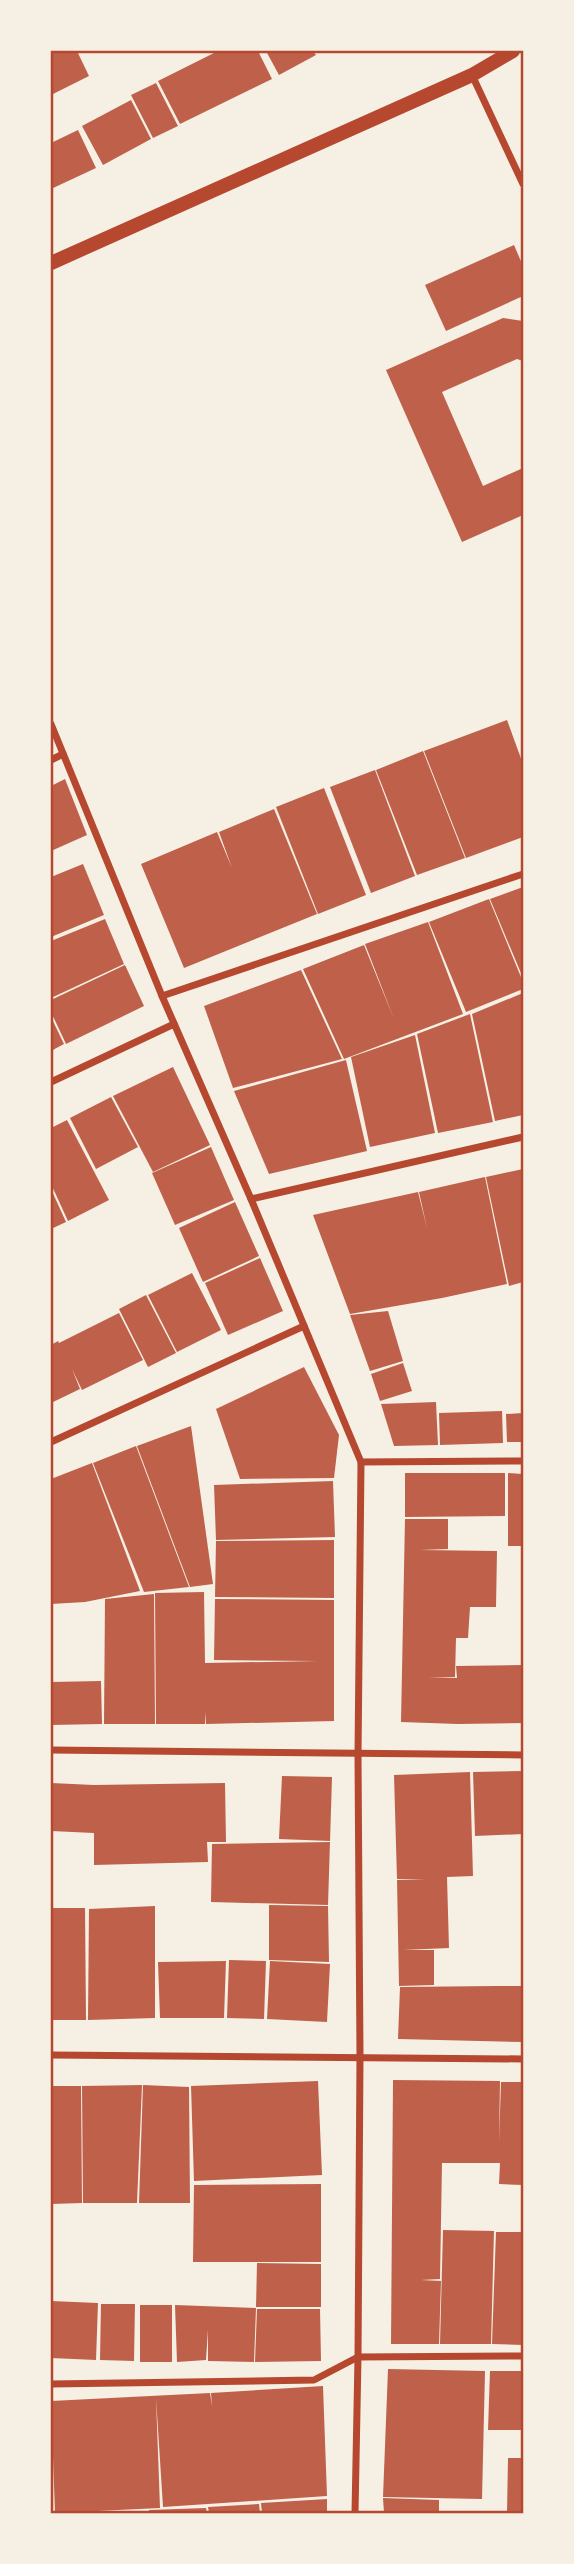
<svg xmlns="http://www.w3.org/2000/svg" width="574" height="2564" font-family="Inter,sans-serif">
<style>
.building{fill:#bf614a}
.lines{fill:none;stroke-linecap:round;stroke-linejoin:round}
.minor{stroke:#b5482f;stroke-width:7}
.secondary{stroke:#b5482f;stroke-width:14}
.neatline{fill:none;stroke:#b5482f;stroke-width:2.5}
</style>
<rect width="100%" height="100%" fill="#f6efe4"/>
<g class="building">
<polygon points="51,51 77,51 89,76 51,95"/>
<polygon points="218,51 258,51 272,79 180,124 158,81"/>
<polygon points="266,51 313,51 316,55 279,75"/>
<polygon points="156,83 178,126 153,138 131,95"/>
<polygon points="131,100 151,139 103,165 82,126"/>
<polygon points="78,130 96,168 51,189 51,143"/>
<polygon points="514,245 523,266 523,296 446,331 425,285"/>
<polygon points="503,318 523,321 523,361 517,359 442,392 483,486 523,468 523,515 462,542 386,370"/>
<polygon points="507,720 523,764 523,837 466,858 424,751"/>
<polygon points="423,751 465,858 417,875 376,770"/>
<polygon points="375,770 415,876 371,893 330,787"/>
<polygon points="65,779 87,835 51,851 51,786"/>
<polygon points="324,788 366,895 318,914 276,807"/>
<polygon points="274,809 317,914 184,968 141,864 217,832 232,868 219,832"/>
<polygon points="83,864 104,915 51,937 51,877"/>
<polygon points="523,887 523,978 490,899"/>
<polygon points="489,899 523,982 523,989 466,1012 429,922"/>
<polygon points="105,919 124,964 51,998 51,941"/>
<polygon points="428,922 463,1014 344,1059 303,969 364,945 394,1019 365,944"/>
<polygon points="125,965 144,1006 66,1044 51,1012 51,1000"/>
<polygon points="301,970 342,1059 233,1088 204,1006"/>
<polygon points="523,993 523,1115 495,1121 472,1014"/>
<polygon points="470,1014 493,1122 438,1133 417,1034"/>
<polygon points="51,1017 64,1044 51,1051"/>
<polygon points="415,1035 435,1133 370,1147 351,1057"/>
<polygon points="346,1060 367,1151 269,1174 234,1091"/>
<polygon points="173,1067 210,1145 153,1172 113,1096"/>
<polygon points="111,1097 138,1147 96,1169 70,1118"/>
<polygon points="67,1120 109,1200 68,1221 51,1184 51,1128"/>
<polygon points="211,1147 234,1200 175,1225 152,1173"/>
<polygon points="523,1169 523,1282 509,1286 486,1177"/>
<polygon points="485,1177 507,1284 442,1298 350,1314 313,1215 418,1192 427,1228 419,1192"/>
<polygon points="51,1189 66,1222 51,1229"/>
<polygon points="235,1202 259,1256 203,1282 179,1228"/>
<polygon points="260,1258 283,1311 228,1335 205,1283"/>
<polygon points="192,1273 221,1330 177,1352 148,1295"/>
<polygon points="146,1295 176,1353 148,1367 119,1309"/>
<polygon points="388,1311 403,1361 370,1371 350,1315"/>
<polygon points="119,1313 143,1360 82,1390 72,1369 80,1389 51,1403 51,1345 58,1341 59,1343"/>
<polygon points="403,1363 412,1391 380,1401 371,1374"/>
<polygon points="304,1367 339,1435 334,1478 240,1479 216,1409"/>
<polygon points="436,1402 438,1445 394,1446 381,1404"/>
<polygon points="502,1411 503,1443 440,1445 439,1413"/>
<polygon points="523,1413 523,1442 507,1442 506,1414"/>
<polygon points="191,1426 213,1584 190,1587 137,1446"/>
<polygon points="136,1446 189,1587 144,1592 93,1463"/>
<polygon points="92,1463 140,1591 85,1602 51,1604 51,1479"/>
<polygon points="405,1473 505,1473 505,1516 405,1517"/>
<polygon points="508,1473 523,1474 523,1546 508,1546"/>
<polygon points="333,1481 335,1537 216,1540 214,1485"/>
<polygon points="405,1519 448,1519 448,1549 420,1550 497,1551 496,1607 470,1607 468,1638 456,1638 455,1677 428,1677 457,1678 456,1666 522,1665 523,1723 458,1724 401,1722"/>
<polygon points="334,1540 334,1598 215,1597 216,1541"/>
<polygon points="204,1592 205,1663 318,1661 214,1660 215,1599 334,1600 334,1721 206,1724 205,1712 205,1724 156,1724 155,1593"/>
<polygon points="154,1594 155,1724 104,1724 105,1599"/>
<polygon points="101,1681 102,1724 51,1725 51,1682"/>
<polygon points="523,1771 523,1834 475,1836 473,1772"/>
<polygon points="470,1772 473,1876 447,1877 449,1948 403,1950 434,1950 434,1985 399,1986 397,1880 425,1879 397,1879 394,1775"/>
<polygon points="282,1776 332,1777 330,1841 279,1839"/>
<polygon points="51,1783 94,1785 225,1783 226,1842 207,1842 208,1862 94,1865 94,1833 51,1831"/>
<polygon points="330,1842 328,1905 211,1902 212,1844"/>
<polygon points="269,1905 328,1906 329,1962 269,1960"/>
<polygon points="155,1906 155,2018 88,2020 89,1909"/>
<polygon points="51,1908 85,1908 86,2020 51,2020"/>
<polygon points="229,1960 266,1961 264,2019 227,2018"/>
<polygon points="226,1961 224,2018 160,2018 158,1962"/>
<polygon points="270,1961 330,1964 327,2022 267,2019"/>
<polygon points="496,1986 523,1986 523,2042 398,2039 400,1987"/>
<polygon points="393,2080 500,2081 499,2142 501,2082 523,2082 523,2185 499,2184 500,2163 442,2163 440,2279 421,2280 441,2281 439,2344 391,2344"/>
<polygon points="318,2081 322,2175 194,2181 191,2086"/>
<polygon points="142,2085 137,2203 83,2203 82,2086"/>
<polygon points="143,2085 189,2087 190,2203 139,2203"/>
<polygon points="51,2086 81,2086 82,2203 51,2204"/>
<polygon points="321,2184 321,2262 193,2262 194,2185"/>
<polygon points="443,2230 494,2231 491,2344 440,2344"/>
<polygon points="496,2232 523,2232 523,2345 492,2344"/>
<polygon points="257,2263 321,2264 321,2307 256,2307"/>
<polygon points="51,2301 98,2303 96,2360 51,2358"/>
<polygon points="101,2304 135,2304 134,2361 100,2360"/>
<rect x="140" y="2305" width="32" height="57"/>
<polygon points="175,2305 256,2308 254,2362 208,2361 208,2330 206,2360 177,2362"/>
<polygon points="257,2309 320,2309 321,2361 255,2362"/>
<polygon points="388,2369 485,2371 482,2499 383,2497"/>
<polygon points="490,2371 523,2371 523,2430 488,2430"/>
<polygon points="323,2386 327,2496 163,2507 156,2398 160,2508 55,2513 51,2401 210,2393 212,2406 211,2393"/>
<polygon points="508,2458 523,2458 523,2513 507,2513"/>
<polygon points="383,2498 439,2500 439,2513 384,2513"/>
<polygon points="327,2499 327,2513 262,2513 261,2503"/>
<polygon points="259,2504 260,2513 209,2513 208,2507"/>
<polygon points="206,2508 207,2513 149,2513 149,2510"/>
</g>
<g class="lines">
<g class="minor">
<polyline points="472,75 523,184"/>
<polyline points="51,724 162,996 251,1199 361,1462 358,1755 360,2057 358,2357 355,2513"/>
<polyline points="51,760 63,754"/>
<polyline points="162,996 523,874"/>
<polyline points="51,1082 174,1024"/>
<polyline points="251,1199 523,1137"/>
<polyline points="51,1442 304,1326"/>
<polyline points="361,1462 523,1461"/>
<polyline points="51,1750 523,1755"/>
<polyline points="51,2055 523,2059"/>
<polyline points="51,2384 314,2380 358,2357 523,2356"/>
</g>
<polyline class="secondary" points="51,263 472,75 513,51"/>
</g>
<rect width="574" height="2564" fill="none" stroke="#f6efe4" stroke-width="105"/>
<rect x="52" y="52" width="470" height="2460" class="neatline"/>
</svg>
